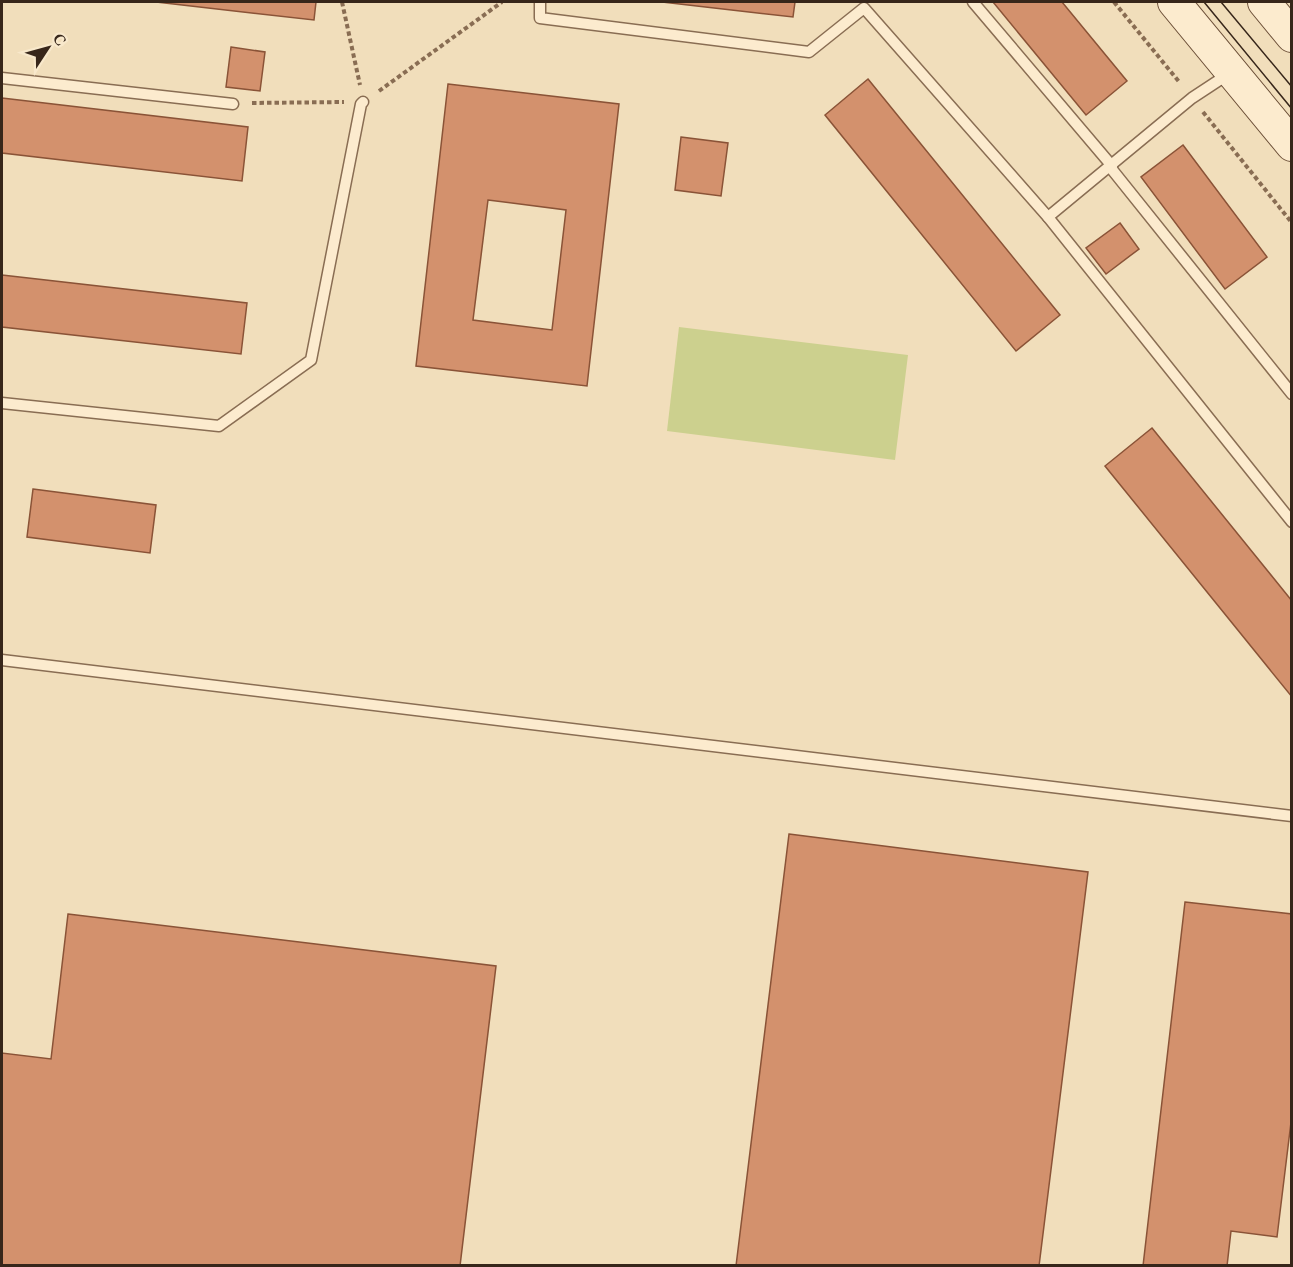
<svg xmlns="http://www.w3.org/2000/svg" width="1293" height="1267" font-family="Spectral,serif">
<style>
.garden{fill:#ccd08e}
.building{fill:#d3916d;stroke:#8a5337;stroke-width:1.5;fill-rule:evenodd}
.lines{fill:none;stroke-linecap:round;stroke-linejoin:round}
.service-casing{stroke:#896d53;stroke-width:13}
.secondary-casing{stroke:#6b4e37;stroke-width:34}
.path{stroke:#896d53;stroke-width:4;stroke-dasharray:4.5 3;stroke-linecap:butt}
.service{stroke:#fcebce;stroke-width:10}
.secondary{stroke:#fcebce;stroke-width:32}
.tram{stroke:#37261a;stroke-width:1.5}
</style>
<rect width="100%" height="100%" fill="#f1debb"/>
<polygon class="garden" points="679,327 908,355 895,460 667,431"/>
<g class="building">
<polygon points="156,2 316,2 314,20"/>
<polygon points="662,2 795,2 793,17"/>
<polygon points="993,2 1062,2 1127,81 1086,115"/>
<polygon points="231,47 265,52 260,91 226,87"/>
<polygon points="868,79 1060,315 1016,351 825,115"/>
<path d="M448,84L619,104L587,386L416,366ZM488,200L566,210L552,330L473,320Z"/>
<polygon points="2,98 248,127 242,181 2,153"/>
<polygon points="681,137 728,143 721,196 675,190"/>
<polygon points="1183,145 1267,257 1225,289 1141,177"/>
<polygon points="1120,223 1139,249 1106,274 1086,248"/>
<polygon points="2,275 247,303 241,354 2,327"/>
<polygon points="1152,428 1292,601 1292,697 1105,466"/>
<polygon points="33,489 156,505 150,553 27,537"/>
<polygon points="789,834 1088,872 1039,1266 736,1266"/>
<polygon points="1185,902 1292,914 1292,1114 1277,1237 1231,1231 1227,1266 1143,1266"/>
<polygon points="68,914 496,966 460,1266 2,1266 2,1053 51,1059"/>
</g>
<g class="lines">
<g class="service-casing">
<g id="service">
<polyline points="540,2 540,18 809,52 864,8 1048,217 1292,522"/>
<polyline points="973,2 1112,166"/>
<polyline points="2,78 233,104"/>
<polyline points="1110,167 1292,394"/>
<polyline points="1048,217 1192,98 1230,73"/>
<polyline points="2,403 219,426 311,360 361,104 363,102"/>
<polyline points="2,660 1292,816"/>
</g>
</g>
<g class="secondary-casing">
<g id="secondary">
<polyline points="1174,2 1292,145"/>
<polyline points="1264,2 1292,36"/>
</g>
</g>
<g class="path">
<polyline points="342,2 360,85"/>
<polyline points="1114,2 1180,83"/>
<polyline points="379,91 502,2"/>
<polyline points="252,103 344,102"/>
<polyline points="1203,112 1292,223"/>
</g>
<use href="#service" class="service"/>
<use href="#secondary" class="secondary"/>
<g class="tram">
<polyline points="1204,2 1292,109"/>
<polyline points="1221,2 1292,87"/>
</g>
</g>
<rect width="1293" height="1267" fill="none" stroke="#37261a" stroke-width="6"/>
<g transform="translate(48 48) rotate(54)" stroke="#f8e8cb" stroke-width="4.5" paint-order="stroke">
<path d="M0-4.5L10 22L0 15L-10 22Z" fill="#37261a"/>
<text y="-9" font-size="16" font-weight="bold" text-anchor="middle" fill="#37261a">С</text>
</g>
</svg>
